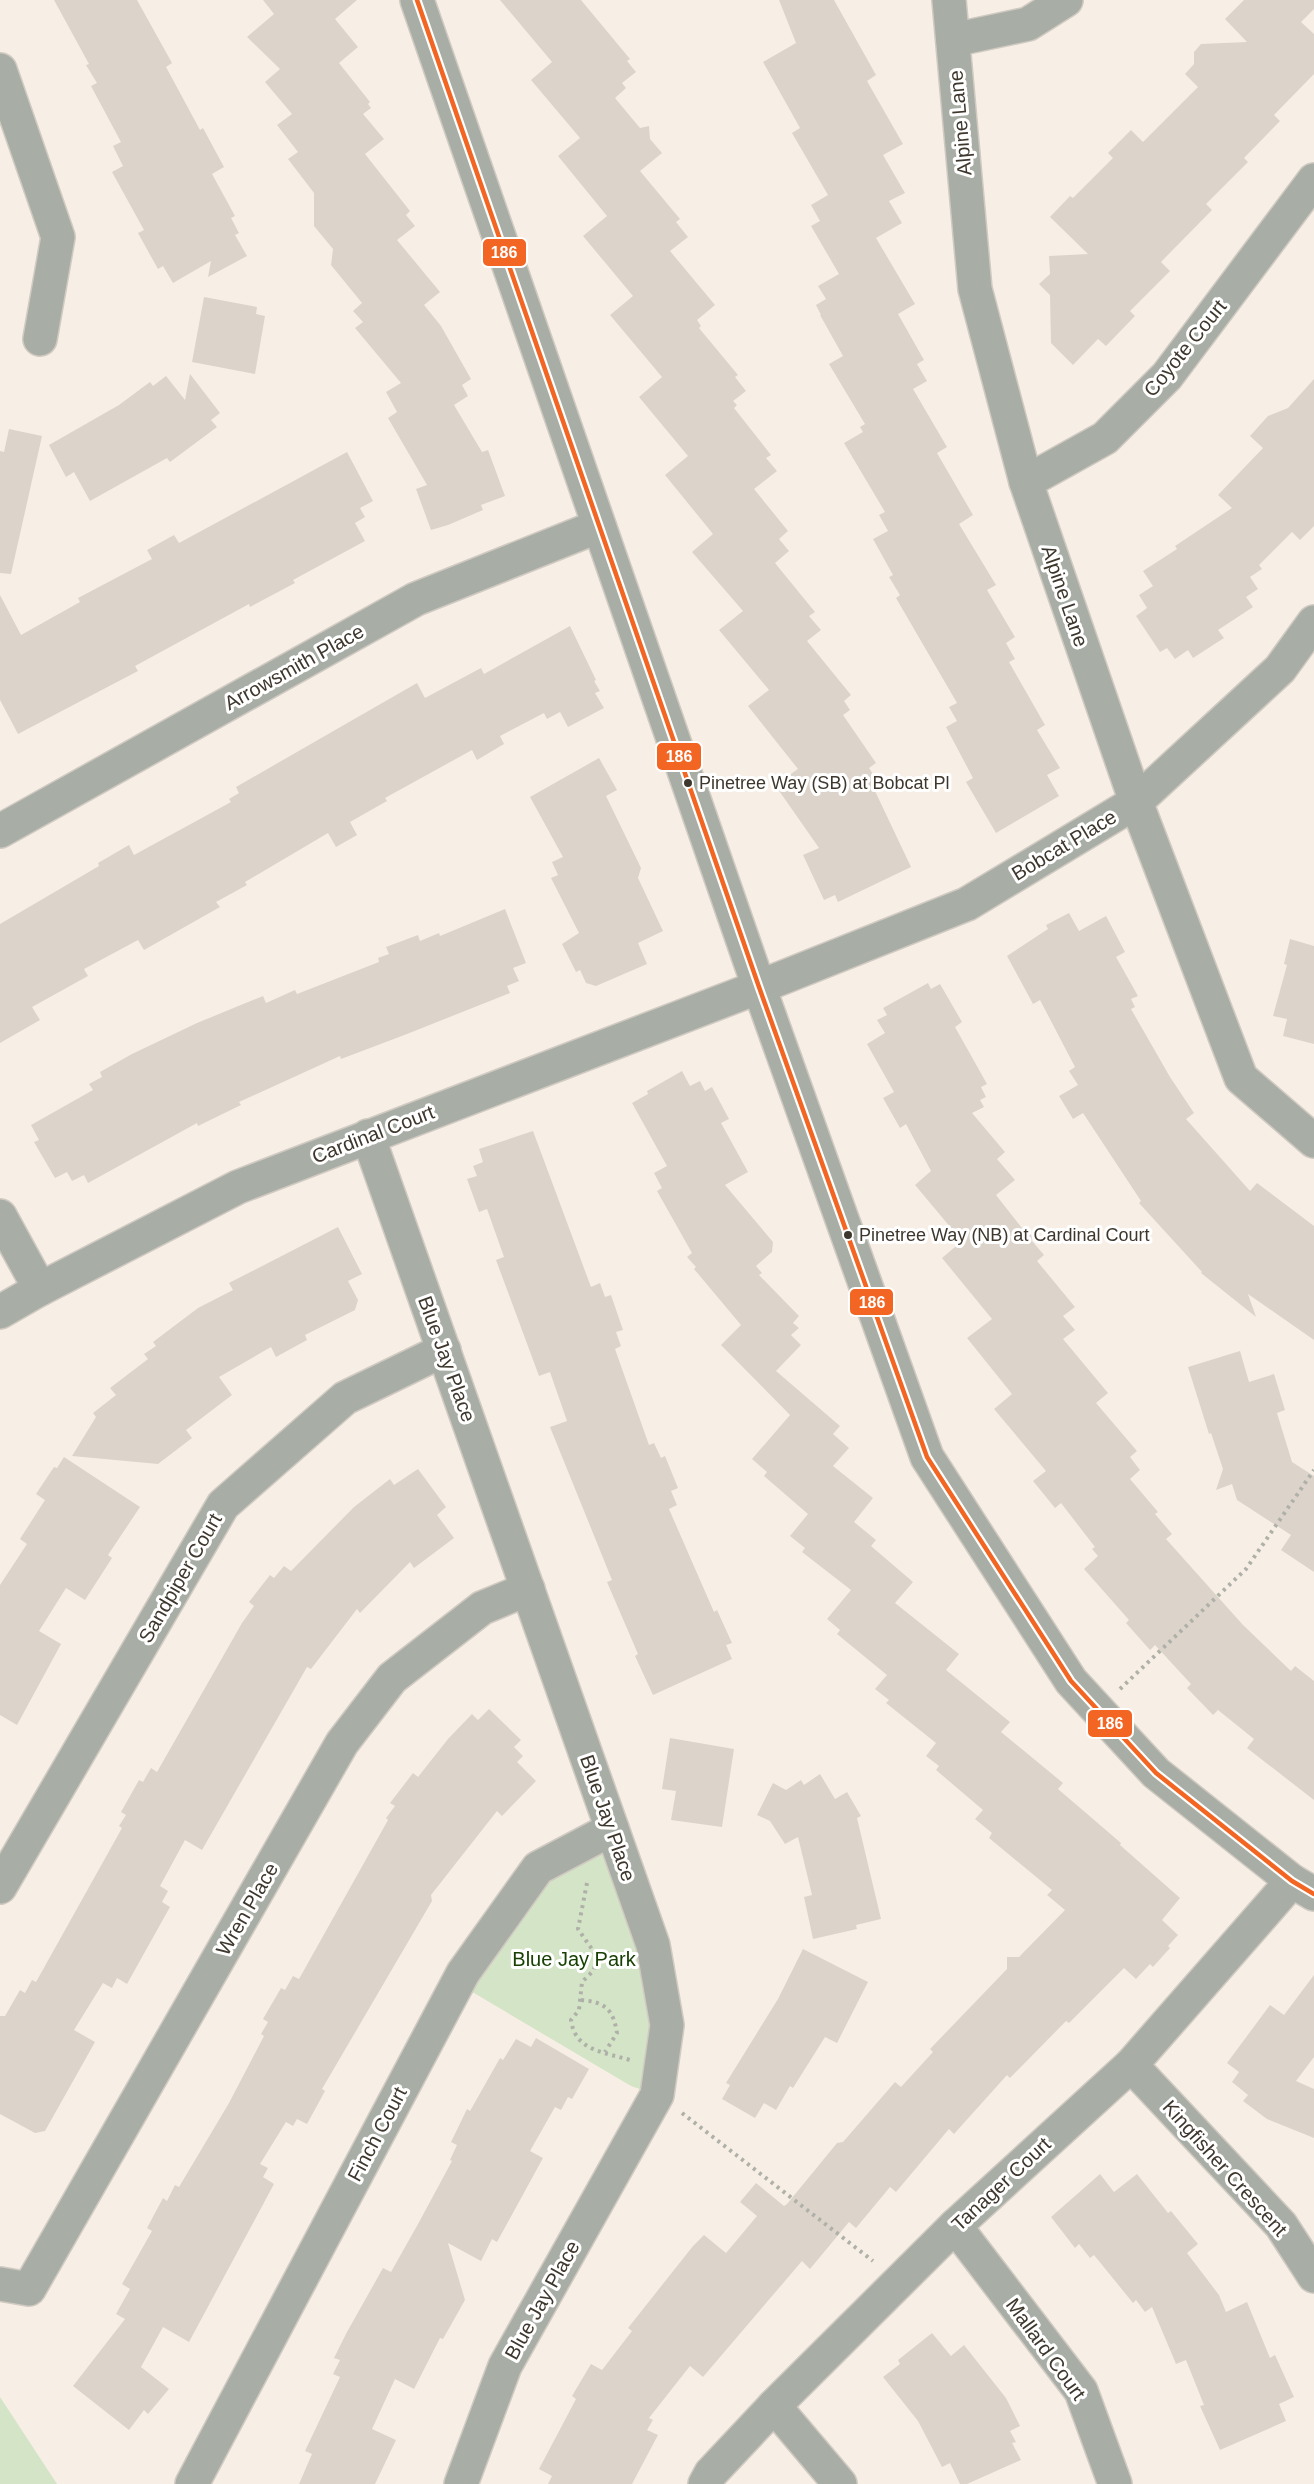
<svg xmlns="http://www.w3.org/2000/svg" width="1314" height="2484" font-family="Arial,sans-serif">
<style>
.green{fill:#d4e4c6}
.building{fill:#dcd4cb}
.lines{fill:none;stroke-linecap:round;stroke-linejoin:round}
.minor-casing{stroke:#d0cac2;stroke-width:36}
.path{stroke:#afb1a9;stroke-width:4;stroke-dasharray:3 4.5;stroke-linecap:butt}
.minor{stroke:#a8aea6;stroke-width:33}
.bus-1-casing{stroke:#fff;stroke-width:9}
.bus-1{stroke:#f26522;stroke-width:4.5}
.bus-dot{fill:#3e372d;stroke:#fff;stroke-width:2}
.labels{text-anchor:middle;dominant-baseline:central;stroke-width:6;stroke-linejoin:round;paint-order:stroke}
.bus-label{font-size:18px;fill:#3e372d;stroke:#fff;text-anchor:start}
.street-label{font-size:20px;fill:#3e372d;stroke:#fff}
.park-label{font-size:20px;fill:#184003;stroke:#fff}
.line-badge{stroke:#fff;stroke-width:2}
.badge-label{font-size:16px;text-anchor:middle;font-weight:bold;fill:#fff}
</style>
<rect width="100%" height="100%" fill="#f7efe5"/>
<g class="green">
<polygon points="612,1829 653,1945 657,2095 631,2086 457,1983 538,1868"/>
<polygon points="0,2397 57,2484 0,2484"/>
</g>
<g class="building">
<polygon points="54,0 137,0 172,63 166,67 200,130 203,128 224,167 212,174 235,216 231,218 239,233 235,235 247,256 208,277 211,261 173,283 163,266 158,269 138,233 144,230 112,172 123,166 113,146 121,142 91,86 97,83 86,65 89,64"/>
<polygon points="263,0 357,0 335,19 358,47 339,63 370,102 368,104 371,108 363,114 384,139 365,154 410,211 406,215 415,226 397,240 440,292 424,305 441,326 471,379 462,385 468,396 454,405 482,452 488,450 505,496 481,505 483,510 448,525 431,530 416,489 427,485 388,418 397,412 386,392 401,383 355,328 363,322 353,311 362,303 331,265 333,249 314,226 314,193 288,159 298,152 277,125 292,114 265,82 280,69 247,37 274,14"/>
<polygon points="500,0 581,0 630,59 627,61 636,72 622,83 626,88 615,98 640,128 649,126 650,139 662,153 640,171 680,219 676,222 688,237 670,251 715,305 697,320 701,326 699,328 738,375 735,377 746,391 733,401 737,405 734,408 771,455 766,458 777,471 754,489 788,531 779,539 789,551 775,563 815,612 809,616 821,630 807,641 851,695 844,701 850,710 843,715 876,763 869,768 881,786 875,791 911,867 838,902 835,895 824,900 803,855 819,848 775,785 798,769 748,706 769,690 719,630 743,611 692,552 713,534 665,475 688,456 639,397 662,377 610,315 633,296 583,236 607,216 558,156 580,138 531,80 552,62"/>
<polygon points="779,0 834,0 876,75 867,81 903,144 883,155 905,193 889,201 902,223 876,238 915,304 898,314 924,360 917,364 927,381 913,389 947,447 937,453 973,515 959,524 996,585 987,590 1015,637 1006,643 1015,659 1009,662 1045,725 1037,730 1060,768 1047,775 1059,796 996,833 966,782 973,778 946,727 957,721 949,707 957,703 896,598 900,595 889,577 893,575 873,539 888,531 879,515 885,512 844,443 863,432 860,427 865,424 829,364 843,356 820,315 821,315 816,305 826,299 818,286 839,274 811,226 820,221 811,205 828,195 792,133 800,128 763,62 796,43"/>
<polygon points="1244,0 1314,0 1314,9 1301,22 1314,34 1314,74 1274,115 1280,121 1244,158 1248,162 1206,204 1212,210 1161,262 1170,271 1130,311 1135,316 1106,346 1098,339 1073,365 1051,343 1050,295 1039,284 1050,274 1049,256 1088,254 1050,217 1070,196 1073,198 1113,158 1108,153 1131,130 1143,142 1198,87 1185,74 1194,64 1194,52 1201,44 1247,42 1225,19"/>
<polygon points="204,297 257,307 256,314 265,316 255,374 192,362"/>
<polygon points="190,374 220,413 211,420 217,427 170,462 167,458 90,501 74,472 66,477 49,445 119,405 150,382 153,386 166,376 185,400"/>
<polygon points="1314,379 1314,526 1300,540 1292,532 1259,565 1262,569 1250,577 1258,589 1246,597 1253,607 1218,630 1224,638 1193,658 1188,650 1175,659 1167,648 1160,652 1136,616 1147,608 1139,595 1153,586 1143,571 1177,549 1175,546 1232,508 1218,495 1263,448 1250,436 1268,416 1288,408"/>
<polygon points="9,429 42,436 11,574 0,573 0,451 4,452"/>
<polygon points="347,452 373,501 360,508 365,517 355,523 365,541 293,580 295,583 250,607 249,604 135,666 138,671 18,734 0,700 0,595 21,635 80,602 78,598 152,559 147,550 174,535 179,543"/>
<polygon points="570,626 596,680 594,681 600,691 595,693 604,708 568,727 560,712 547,719 544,713 500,736 504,744 477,760 472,750 385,798 387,801 350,822 357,835 336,847 328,833 245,882 247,885 216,902 220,907 144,950 138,940 84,969 88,976 32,1007 40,1020 0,1043 0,924 99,866 98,863 129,845 134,855 231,802 229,799 239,793 236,787 417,683 425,698 481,668 484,674"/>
<polygon points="599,758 617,790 606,796 641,868 638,878 663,931 638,943 647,964 596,986 586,983 580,970 576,972 562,944 579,933 551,878 558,875 552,862 563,857 530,797"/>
<polygon points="505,909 526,963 513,968 519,981 507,986 510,993 407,1034 341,1059 340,1056 239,1102 241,1105 198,1126 197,1123 88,1183 84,1175 72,1181 67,1172 55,1178 34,1142 39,1140 31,1125 93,1090 89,1084 102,1077 100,1072 132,1054 197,1023 263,996 266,1003 295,990 297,994 379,962 378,958 389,954 386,947 418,935 420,941 439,933 440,936"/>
<polygon points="1069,913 1079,931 1106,916 1125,952 1116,957 1138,996 1131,999 1135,1007 1131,1009 1170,1077 1194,1113 1186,1119 1250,1191 1257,1183 1314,1226 1314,1340 1248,1294 1256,1317 1201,1273 1202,1272 1139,1203 1141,1201 1083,1113 1073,1119 1059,1096 1078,1085 1069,1071 1075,1067 1040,1000 1033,1004 1007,956 1048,929 1046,925"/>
<polygon points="1290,939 1314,946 1314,1044 1283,1036 1287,1019 1273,1016 1287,965 1284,964"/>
<polygon points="928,983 931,989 940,984 962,1022 955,1027 987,1084 981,1087 986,1097 980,1100 984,1107 972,1113 1005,1152 997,1159 1015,1180 996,1195 1022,1228 1027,1228 1033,1237 1032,1241 1044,1255 1037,1261 1075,1307 1063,1316 1075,1330 1063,1339 1108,1393 1096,1403 1137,1451 1130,1457 1140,1470 1130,1479 1158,1512 1155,1514 1172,1534 1166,1539 1243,1625 1291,1671 1295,1666 1314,1681 1314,1800 1247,1748 1254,1739 1218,1710 1213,1715 1187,1688 1191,1684 1155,1645 1150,1650 1126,1623 1129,1620 1084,1569 1098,1556 1092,1549 1095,1547 1061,1503 1055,1508 1033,1481 1046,1471 994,1409 1012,1394 967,1338 992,1319 942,1258 962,1241 915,1185 931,1171 906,1124 900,1128 883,1098 894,1092 867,1044 885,1033 877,1020 887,1015 883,1008"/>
<polygon points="682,1071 690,1086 700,1081 705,1091 712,1087 729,1119 721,1123 748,1172 725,1185 773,1242 772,1252 756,1266 762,1273 759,1275 799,1316 793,1323 799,1328 791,1335 801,1345 776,1371 840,1426 833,1434 849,1448 833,1466 873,1498 854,1522 876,1540 871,1546 913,1582 895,1603 959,1654 946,1670 1010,1722 1001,1732 1063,1783 1058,1789 1121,1843 1120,1845 1180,1898 1162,1920 1178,1935 1168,1946 1170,1948 1153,1967 1150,1964 1136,1979 1124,1968 1069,2023 1066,2021 1010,2078 1007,2075 954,2134 949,2129 896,2192 890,2187 856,2228 849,2222 810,2269 802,2261 703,2377 690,2366 649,2418 653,2420 647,2430 658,2435 632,2484 548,2484 552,2476 539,2469 576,2399 572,2396 591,2364 602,2370 632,2331 628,2328 693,2246 704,2235 726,2253 757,2216 740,2202 756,2183 784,2206 787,2204 837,2143 843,2142 895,2082 901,2087 933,2052 930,2049 1007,1969 1007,1957 1019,1957 1065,1910 1047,1895 1052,1890 989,1838 992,1833 975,1819 983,1810 936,1770 939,1766 926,1756 936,1743 886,1703 889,1700 875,1689 887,1675 837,1634 840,1630 827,1619 851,1590 802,1552 805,1548 790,1536 808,1514 764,1476 767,1472 752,1459 790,1415 721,1345 741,1325 694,1269 696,1267 687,1257 692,1253 657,1191 662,1188 654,1173 667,1166 632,1103 648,1094 647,1091"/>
<polygon points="533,1131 591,1287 600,1283 605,1297 611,1295 623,1330 616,1332 621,1346 615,1349 649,1445 654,1443 661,1458 665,1456 678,1488 671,1491 677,1505 669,1509 714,1612 717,1610 732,1643 726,1645 732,1659 653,1695 635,1656 638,1654 607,1582 612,1580 550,1427 567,1421 550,1372 539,1376 496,1260 504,1257 487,1209 479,1212 467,1179 477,1176 473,1166 483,1162 479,1149"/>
<polygon points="338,1227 362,1274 348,1281 358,1300 355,1310 305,1335 307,1340 276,1357 271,1347 219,1377 232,1395 186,1430 192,1438 158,1464 72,1456 96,1417 93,1413 116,1395 110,1388 148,1359 144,1354 156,1346 153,1342 198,1308 233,1290 229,1283"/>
<polygon points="1240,1351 1249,1382 1274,1374 1285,1410 1277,1413 1292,1462 1314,1476 1314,1572 1281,1550 1291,1535 1237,1500 1232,1484 1216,1490 1223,1469 1211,1433 1209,1434 1188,1367"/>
<polygon points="64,1457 140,1507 108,1555 112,1558 85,1600 66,1588 39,1631 61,1644 17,1725 0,1715 0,1585 27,1544 20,1539 45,1500 36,1494 54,1467 57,1468"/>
<polygon points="418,1469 446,1507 437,1515 454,1538 414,1568 410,1562 360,1613 357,1609 311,1669 307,1667 202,1850 185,1840 160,1886 168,1891 162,1902 170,1907 127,1984 117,1978 112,1988 103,1983 74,2030 95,2042 45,2131 35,2133 0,2114 0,2016 5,2016 20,1990 25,1993 32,1980 36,1982 122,1828 119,1826 126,1815 121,1812 139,1780 143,1782 151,1768 157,1772 242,1623 254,1606 249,1602 270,1575 274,1578 284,1566 291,1571 354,1507 390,1479 394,1485"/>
<polygon points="489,1709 521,1740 514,1747 523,1756 517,1762 536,1781 502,1816 497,1811 431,1895 432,1901 322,2089 325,2091 307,2124 297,2119 293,2126 286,2122 260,2164 268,2168 263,2177 274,2184 189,2342 163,2327 141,2367 169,2389 148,2414 144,2410 129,2430 73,2386 125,2319 116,2314 130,2289 122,2284 152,2231 147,2228 163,2198 167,2201 175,2185 179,2187 229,2103 264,2036 261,2034 268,2022 263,2019 281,1988 285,1990 293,1976 299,1979 388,1820 386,1818 395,1806 390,1803 413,1773 418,1777 448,1739 472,1714 478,1720"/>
<polygon points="670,1738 734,1749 722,1827 671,1820 676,1791 662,1789"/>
<polygon points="820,1774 835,1799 847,1792 861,1816 857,1818 881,1919 856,1925 857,1929 813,1939 804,1897 812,1895 798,1837 785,1844 770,1821 757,1815 773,1783 786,1790 801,1780 804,1785"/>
<polygon points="803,1949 868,1982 837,2043 825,2037 793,2088 790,2086 776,2110 764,2103 755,2118 722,2099 730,2085 726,2083 778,1999"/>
<polygon points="1314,1975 1314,2057 1296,2081 1314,2089 1314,2138 1267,2119 1243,2101 1248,2095 1232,2082 1239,2072 1227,2063 1270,2005 1284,2015"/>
<polygon points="536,2038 589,2069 572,2099 568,2097 561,2110 555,2107 530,2151 543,2158 497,2242 492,2239 481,2261 448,2243 465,2300 443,2339 440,2338 414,2389 395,2379 372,2429 396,2440 375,2484 299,2484 312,2454 305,2451 340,2377 333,2374 340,2360 334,2358 347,2332 383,2268 391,2272 418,2224 452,2161 450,2160 457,2145 451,2142 467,2109 470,2111 500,2058 503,2060 516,2039 531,2047"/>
<polygon points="1100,2174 1114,2192 1137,2174 1168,2213 1171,2211 1198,2244 1187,2253 1219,2295 1226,2312 1247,2302 1270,2358 1275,2355 1294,2397 1279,2404 1286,2421 1220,2450 1200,2406 1204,2405 1186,2360 1176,2364 1152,2307 1145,2312 1136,2300 1133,2303 1094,2255 1090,2258 1079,2244 1075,2248 1051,2217"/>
<polygon points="932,2333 951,2356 964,2345 1006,2398 1020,2426 1010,2431 1016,2442 1012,2443 1021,2460 967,2484 960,2484 950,2463 942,2467 918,2421 883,2377 900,2364 898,2360"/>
</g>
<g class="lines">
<g class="minor-casing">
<g id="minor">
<polyline points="417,0 759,987 927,1457 1071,1681 1156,1773 1292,1881 1314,1894"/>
<polyline points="949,0 975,289 1026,482 1136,802 1241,1078 1314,1141"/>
<polyline points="953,40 1028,24 1066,0"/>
<polyline points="0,70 58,237 40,339"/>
<polyline points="1026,482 1105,438 1167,376 1314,180"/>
<polyline points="0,831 416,599 599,526"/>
<polyline points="368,1136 653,1945 667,2025 657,2095 505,2366 461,2484"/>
<polyline points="0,1216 40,1289"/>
<polyline points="0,1312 40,1289 238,1187 759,987 967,904 1136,802 1280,669 1314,622"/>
<polyline points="0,1887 223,1505 345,1398 444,1350"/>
<polyline points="1131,2065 1281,2225 1314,2276"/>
<polyline points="955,2226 1081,2391 1115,2484"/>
<polyline points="0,2284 29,2289 342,1743 392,1678 482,1608 528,1589"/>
<polyline points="774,2406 840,2484"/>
<polyline points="192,2484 463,1973 538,1868 612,1829"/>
<polyline points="705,2484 711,2473 774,2406 955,2226 1131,2065 1292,1881"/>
</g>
</g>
<g class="path">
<polyline points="1120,1689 1246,1569 1314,1470"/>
<path d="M587,1883L578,1929L596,1955L594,1970L582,1982L579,2010L571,2020C575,2051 604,2052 630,2060"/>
<path d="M581,2000C604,2002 613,2008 617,2033L605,2052"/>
<polyline points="682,2113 873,2261"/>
</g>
<use href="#minor" class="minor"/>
<g class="bus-1-casing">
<polyline id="bus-1" points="417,0 759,987 927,1457 1071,1681 1156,1773 1292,1881 1314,1894"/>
</g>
<use href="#bus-1" class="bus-1"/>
</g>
<g class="bus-dot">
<circle cx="688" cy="783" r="5"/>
<circle cx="848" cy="1235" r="5"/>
</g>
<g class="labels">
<g class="bus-label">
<text x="699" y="783">Pinetree Way (SB) at Bobcat Pl</text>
<text x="859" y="1235">Pinetree Way (NB) at Cardinal Court</text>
</g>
<g class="street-label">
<text transform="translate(960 123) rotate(-95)">Alpine Lane</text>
<text transform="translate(1185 348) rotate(-51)">Coyote Court</text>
<text transform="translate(1065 596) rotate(71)">Alpine Lane</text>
<text transform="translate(294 667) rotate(-29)">Arrowsmith Place</text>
<text transform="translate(1064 845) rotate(-31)">Bobcat Place</text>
<text transform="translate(373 1134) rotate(-21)">Cardinal Court</text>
<text transform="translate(447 1359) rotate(70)">Blue Jay Place</text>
<text transform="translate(180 1578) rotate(-60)">Sandpiper Court</text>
<text transform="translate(608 1818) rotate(71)">Blue Jay Place</text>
<text transform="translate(247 1909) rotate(-60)">Wren Place</text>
<text transform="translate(377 2134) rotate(-62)">Finch Court</text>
<text transform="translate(1225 2168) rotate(48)">Kingfisher Crescent</text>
<text transform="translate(1001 2184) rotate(-43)">Tanager Court</text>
<text transform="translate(542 2300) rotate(-61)">Blue Jay Place</text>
<text transform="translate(1046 2349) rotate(54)">Mallard Court</text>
</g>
<g class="park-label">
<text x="574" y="1959">Blue Jay Park</text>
</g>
</g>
<g class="line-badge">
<rect x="482" y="238" width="45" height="29" rx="6" fill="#f26522"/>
<rect x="656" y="742" width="46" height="29" rx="6" fill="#f26522"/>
<rect x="849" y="1288" width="45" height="28" rx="6" fill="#f26522"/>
<rect x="1087" y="1709" width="46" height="29" rx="6" fill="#f26522"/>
</g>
<g class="badge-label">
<text x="504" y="258">186</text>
<text x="679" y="762">186</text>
<text x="872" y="1308">186</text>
<text x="1110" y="1729">186</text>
</g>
</svg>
